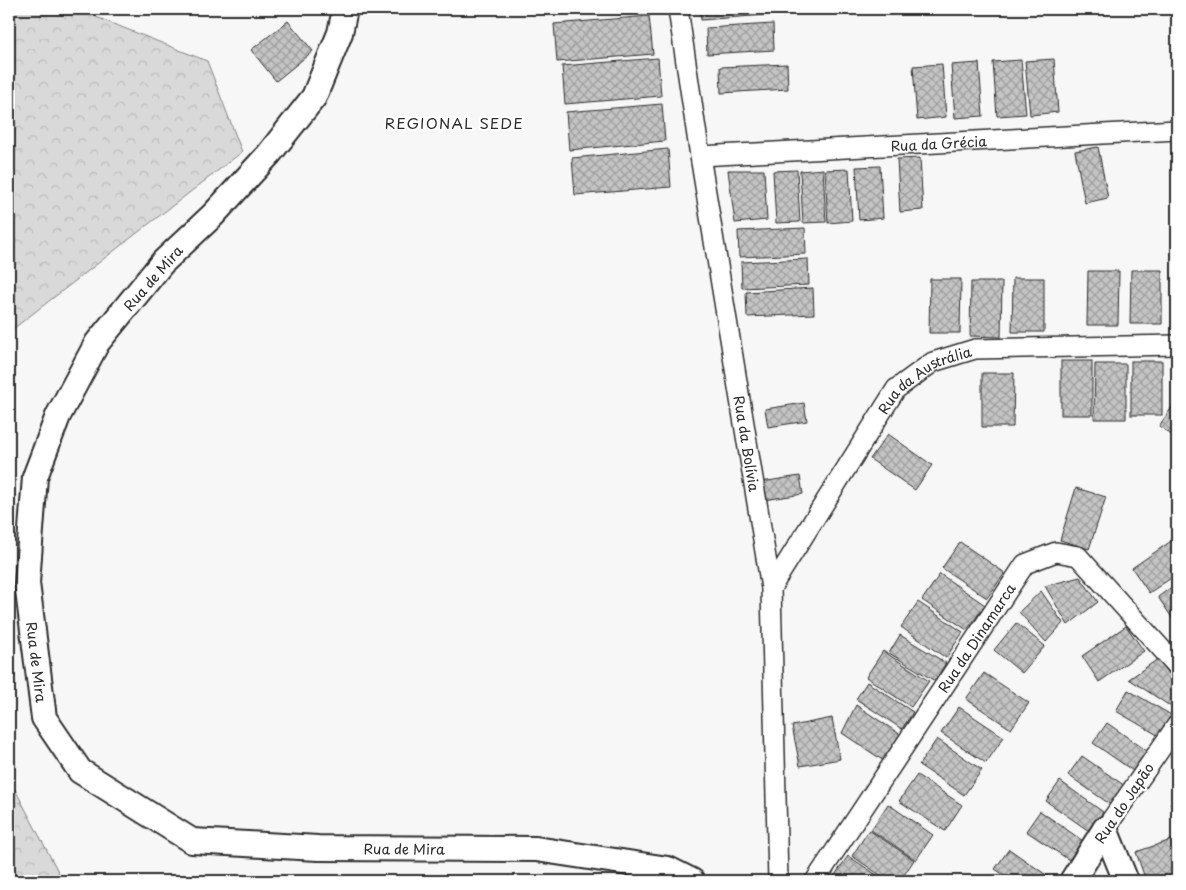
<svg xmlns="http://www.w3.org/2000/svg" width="1186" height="890" font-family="'Playpen Sans',sans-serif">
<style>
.forest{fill:url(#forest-crowns);stroke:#828282}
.building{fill:url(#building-cross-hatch);stroke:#2b2b2b}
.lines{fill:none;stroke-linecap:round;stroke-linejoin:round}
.minor-casing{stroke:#2b2b2b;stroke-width:22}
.tertiary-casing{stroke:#2b2b2b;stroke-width:28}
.minor{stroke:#fff;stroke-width:19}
.tertiary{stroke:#fff;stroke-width:24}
.labels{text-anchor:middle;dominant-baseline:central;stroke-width:4.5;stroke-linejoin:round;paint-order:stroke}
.street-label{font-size:14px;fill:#2b2b2b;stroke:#fff}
.neighbourhood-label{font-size:15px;letter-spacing:1px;fill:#2b2b2b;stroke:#fff}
</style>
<defs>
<pattern id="forest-crowns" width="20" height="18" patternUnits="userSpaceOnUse" patternTransform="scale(1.25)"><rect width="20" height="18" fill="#d9d9d9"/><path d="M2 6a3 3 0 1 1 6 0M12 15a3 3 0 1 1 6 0" fill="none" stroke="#bababa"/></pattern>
<pattern id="building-cross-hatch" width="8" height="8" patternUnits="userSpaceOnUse" patternTransform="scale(1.25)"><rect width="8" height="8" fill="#c4c4c4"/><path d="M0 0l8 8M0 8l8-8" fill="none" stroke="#9f9f9f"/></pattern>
</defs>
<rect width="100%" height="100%" fill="#f7f7f7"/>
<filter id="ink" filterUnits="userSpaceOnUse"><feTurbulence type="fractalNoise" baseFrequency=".02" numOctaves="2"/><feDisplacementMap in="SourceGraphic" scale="10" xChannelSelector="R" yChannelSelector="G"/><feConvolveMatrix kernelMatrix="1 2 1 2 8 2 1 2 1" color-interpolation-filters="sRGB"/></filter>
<g filter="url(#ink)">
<g class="forest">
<polygon points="9,9 76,9 207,61 242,152 9,332"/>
<polygon points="9,778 63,881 9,881"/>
</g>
<g class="building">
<polygon points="700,9 764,9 765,15 701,20"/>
<polygon points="649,16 653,54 557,62 554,24"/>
<polygon points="288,21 313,51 276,81 251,50"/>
<polygon points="773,24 774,50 707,54 706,28"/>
<polygon points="658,58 661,96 565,104 562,66"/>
<polygon points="1054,59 1058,112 1030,115 1025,61"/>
<polygon points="1021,60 1026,114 997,116 993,62"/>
<polygon points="979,63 983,116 955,118 951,65"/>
<polygon points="787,64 788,89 721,93 720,67"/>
<polygon points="942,64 946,117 917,120 913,66"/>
<polygon points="662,104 665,141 569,150 566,112"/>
<polygon points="1098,147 1108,198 1085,203 1075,151"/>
<polygon points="668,149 671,187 575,195 572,158"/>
<polygon points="920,158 923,210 900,212 897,159"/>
<polygon points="880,166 883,218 859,220 856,167"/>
<polygon points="823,169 826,222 803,223 800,171"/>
<polygon points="849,169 852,221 828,223 825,170"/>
<polygon points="728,170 764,170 767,220 735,223"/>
<polygon points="797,170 800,222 776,223 773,171"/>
<polygon points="805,228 806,254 739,257 738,231"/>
<polygon points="808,259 809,285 742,288 741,262"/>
<polygon points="1131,270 1162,270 1162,324 1130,324"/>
<polygon points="1088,271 1119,271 1118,325 1087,325"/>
<polygon points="1013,278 1044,278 1044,332 1012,332"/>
<polygon points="930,279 961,279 960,333 929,333"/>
<polygon points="971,282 1002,282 1001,337 970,336"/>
<polygon points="813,288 814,314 747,317 746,292"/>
<rect x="1061" y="361" width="31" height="54"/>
<rect x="1131" y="361" width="31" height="54"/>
<polygon points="1095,364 1126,364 1126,419 1094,419"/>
<polygon points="982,373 1014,373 1013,427 982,427"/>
<polygon points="1177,400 1177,439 1159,426"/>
<polygon points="804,403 807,421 768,427 765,409"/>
<polygon points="888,434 932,465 915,490 870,459"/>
<polygon points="800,476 803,494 764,500 761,482"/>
<polygon points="1076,488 1106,497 1089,549 1060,540"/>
<polygon points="1177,537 1177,574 1149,593 1132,568"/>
<polygon points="960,542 1005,573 987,598 942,568"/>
<polygon points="940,574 985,605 967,630 922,600"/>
<polygon points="1080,577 1098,602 1068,625 1045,586"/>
<polygon points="1177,583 1177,621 1175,622 1158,597"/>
<polygon points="1041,591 1063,623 1046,642 1019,612"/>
<polygon points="918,602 963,632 946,658 901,627"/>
<polygon points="1016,623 1045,646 1022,673 994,650"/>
<polygon points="1126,626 1144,651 1099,682 1082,656"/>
<polygon points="900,635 946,663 935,681 889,653"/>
<polygon points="883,651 929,681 911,707 866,677"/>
<polygon points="1158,659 1177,684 1177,707 1176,710 1129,679"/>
<polygon points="984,673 1029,703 1011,729 966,699"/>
<polygon points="867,682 913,712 902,729 856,699"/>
<polygon points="1128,690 1173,716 1161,737 1116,711"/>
<polygon points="856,705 901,735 884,761 842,733"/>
<polygon points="959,707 1004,737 986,763 941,733"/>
<polygon points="832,718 840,759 800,766 792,726"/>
<polygon points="1107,723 1150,753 1136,773 1093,743"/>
<polygon points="937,739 982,770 964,795 919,765"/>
<polygon points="1082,756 1125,786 1111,805 1068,775"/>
<polygon points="917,775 962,805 945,831 899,801"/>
<polygon points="1060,781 1103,812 1089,831 1046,801"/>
<polygon points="1177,794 1177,809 1170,804"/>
<polygon points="888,804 933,835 916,860 871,830"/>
<polygon points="1040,811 1083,841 1069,860 1026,831"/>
<polygon points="869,830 914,860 900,881 889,881 852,856"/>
<polygon points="1177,838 1177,880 1146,881 1136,852"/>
<polygon points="1009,849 1052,879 1051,881 1013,881 995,869"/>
<polygon points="848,856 886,881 831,881"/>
<polygon points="988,875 997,881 984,881"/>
</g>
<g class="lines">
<g class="minor-casing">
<g id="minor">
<path id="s1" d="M678,9L700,156L771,588L778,881"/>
<path id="s2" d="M700,156L1177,130"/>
<path id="s3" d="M771,588L896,389L933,362L975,349L1177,345"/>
<polyline points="1105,829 1177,725"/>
<path id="s4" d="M815,881L1025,564L1056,552L1078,556L1177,666"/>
</g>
</g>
<g class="tertiary-casing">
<g id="tertiary">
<path id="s5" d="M345,9L340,33L314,97L269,154L213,215L162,263L97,343L58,416L35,477L27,583L44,718L80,771L192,841L318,848L536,849L668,869L692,881"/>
<polyline points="1105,829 1126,881"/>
<polyline points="1072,881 1105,829"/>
</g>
</g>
<use href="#minor" class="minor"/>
<use href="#tertiary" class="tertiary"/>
</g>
</g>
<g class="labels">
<g class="street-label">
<text stroke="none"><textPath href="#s2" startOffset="239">Rua da Grécia</textPath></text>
<text transform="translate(153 278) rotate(-49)">Rua de Mira</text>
<text stroke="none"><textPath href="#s3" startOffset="264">Rua da Austrália</textPath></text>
<text stroke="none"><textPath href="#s1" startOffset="440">Rua da Bolívia</textPath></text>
<text stroke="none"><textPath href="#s4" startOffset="292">Rua da Dinamarca</textPath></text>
<text stroke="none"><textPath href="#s5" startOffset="756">Rua de Mira</textPath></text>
<text transform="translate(1124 803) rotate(-56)">Rua do Japão</text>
<text stroke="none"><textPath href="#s5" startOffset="1221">Rua de Mira</textPath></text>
</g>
<g class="neighbourhood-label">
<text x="454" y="122">REGIONAL SEDE</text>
</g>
</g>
<rect width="1186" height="890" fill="none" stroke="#fff" stroke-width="30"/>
<rect x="15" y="15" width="1156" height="860" fill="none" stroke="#2b2b2b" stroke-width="2" filter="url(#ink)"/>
</svg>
